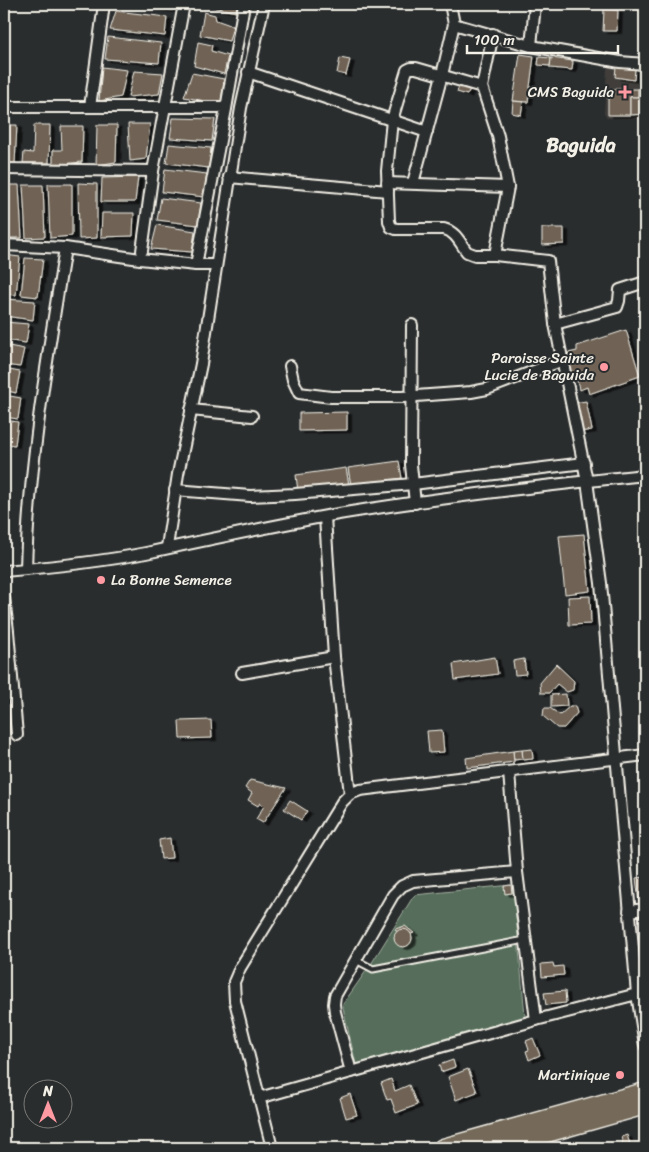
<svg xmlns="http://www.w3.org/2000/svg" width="649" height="1152" font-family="Sriracha,sans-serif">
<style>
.built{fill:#3f3e3a}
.green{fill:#556d5a;stroke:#a4afa1}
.building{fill:#6f6456;stroke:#f4f1e8;filter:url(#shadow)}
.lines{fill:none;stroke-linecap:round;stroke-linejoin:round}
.service-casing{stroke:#f4f1e8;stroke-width:9}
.minor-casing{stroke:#f4f1e8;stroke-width:14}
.trunk-casing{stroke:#f4f1e8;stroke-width:21}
.service{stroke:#2a2d2e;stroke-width:5}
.minor{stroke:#2a2d2e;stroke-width:10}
.trunk{stroke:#746a5a;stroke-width:18}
.poi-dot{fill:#ff9aa2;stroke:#2a2d2e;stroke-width:2}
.labels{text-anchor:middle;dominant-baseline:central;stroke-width:4;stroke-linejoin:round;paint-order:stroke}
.poi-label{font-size:15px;fill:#f4f1e8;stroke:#2a2d2e;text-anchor:end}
.district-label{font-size:20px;font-weight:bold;fill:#f4f1e8;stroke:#2a2d2e}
</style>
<defs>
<filter id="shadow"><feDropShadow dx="4.5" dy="2.5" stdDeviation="0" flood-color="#0009"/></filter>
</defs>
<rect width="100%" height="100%" fill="#2a2d2e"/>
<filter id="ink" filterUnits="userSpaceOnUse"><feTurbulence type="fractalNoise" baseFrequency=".02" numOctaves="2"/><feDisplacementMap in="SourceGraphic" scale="10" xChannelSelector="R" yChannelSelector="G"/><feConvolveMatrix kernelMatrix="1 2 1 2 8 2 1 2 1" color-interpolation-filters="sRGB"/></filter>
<g filter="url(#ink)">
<polygon class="built" points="611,66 645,71 645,119 607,118 604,114 607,68"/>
<polygon class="green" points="511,885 512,893 514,894 525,1016 522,1019 362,1068 356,1064 343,1008 343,1004 373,961 413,897 415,895"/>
<g class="building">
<polygon points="119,4 174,4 173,10"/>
<polygon points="204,4 237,4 236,12 203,5"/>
<polygon points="604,9 618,10 617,31 603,31"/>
<polygon points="116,11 167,17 165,36 110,30"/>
<polygon points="204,12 215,15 216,20 233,26 229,41 200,35"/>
<polygon points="108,37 161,43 159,63 105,59"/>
<polygon points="198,42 212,45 211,51 228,56 224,74 194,66"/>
<polygon points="520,54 534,56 528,102 513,101"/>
<polygon points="539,57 551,58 550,66 538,65"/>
<polygon points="340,58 350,60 346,75 337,73"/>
<polygon points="551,58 573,61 572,70 550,68"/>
<polygon points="102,67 127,70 121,97 99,101"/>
<polygon points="616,67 635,69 634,80 615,77"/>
<polygon points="134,71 163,73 159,94 128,97"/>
<polygon points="192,73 224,79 221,104 184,97"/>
<polygon points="459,86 470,89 467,95 457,92"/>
<polygon points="608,89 638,89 638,97 630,97 630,115 608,115"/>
<polygon points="630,97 645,97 645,114 630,115"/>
<polygon points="513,101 523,102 521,115 512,113"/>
<polygon points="173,118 215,119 212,141 170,138"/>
<polygon points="128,124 150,124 146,159 130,161"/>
<polygon points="4,125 17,125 15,164 4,164"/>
<polygon points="34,125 50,125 49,163 23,163 24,152 33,153"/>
<polygon points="97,125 117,125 116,162 96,165"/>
<polygon points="61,126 83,126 82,162 53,165 53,150 62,150"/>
<polygon points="169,144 211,148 209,168 166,163"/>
<polygon points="165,169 207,174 204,197 162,192"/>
<polygon points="138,177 135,202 101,202 102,178"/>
<polygon points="78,183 97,184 97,238 79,239"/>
<polygon points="48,184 72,184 72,236 50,238"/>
<polygon points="4,185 19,185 22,238 4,238"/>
<polygon points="23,185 43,185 45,237 26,238"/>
<polygon points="161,198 201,203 198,225 157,220"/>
<polygon points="102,213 134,213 133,236 101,237"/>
<polygon points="157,225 195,231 192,252 151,249"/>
<polygon points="542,228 564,228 564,244 542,245"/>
<polygon points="4,255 20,257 16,295 4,294"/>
<polygon points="25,258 43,259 38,297 21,295"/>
<polygon points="4,299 35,301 33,320 4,316"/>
<polygon points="4,322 29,324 26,343 4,340"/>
<polygon points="626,330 640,376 589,394 587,387 580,390 579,384 569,372 571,362 568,353 577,351 577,346"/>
<polygon points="4,345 24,349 20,367 4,365"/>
<polygon points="4,369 20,372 16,393 4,390"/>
<polygon points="4,395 21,398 18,419 4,417"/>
<polygon points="586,401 592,430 580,432 574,403"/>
<polygon points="347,412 347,430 299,431 299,413"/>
<polygon points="4,420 18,422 15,445 4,444"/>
<polygon points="399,461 402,478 351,485 348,468"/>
<polygon points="346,468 349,485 298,492 296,475"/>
<polygon points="584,534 590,591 565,594 559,536"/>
<polygon points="590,596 591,624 569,625 568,597"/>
<polygon points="495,657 498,674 455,680 453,664"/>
<polygon points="524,659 526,674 515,675 513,661"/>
<polygon points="556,664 574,681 573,690 567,692 557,684 549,693 541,693 540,683"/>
<polygon points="566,694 567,706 551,707 551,695"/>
<polygon points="570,706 575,706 577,713 564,728 557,728 543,716 544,708 550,708 560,715"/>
<polygon points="211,720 212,738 180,739 179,721"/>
<polygon points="442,730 444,752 429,753 427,731"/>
<polygon points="532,749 533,759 523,760 522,750"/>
<polygon points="522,750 523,759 514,760 513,751"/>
<polygon points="513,751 514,762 467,768 466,758"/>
<polygon points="250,780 286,788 263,823 256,819 264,806 260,803 258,806 248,800 252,793 245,788"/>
<polygon points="290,800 307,811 301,820 284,809"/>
<polygon points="170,838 172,858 161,859 159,840"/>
<polygon points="645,877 645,902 639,902 636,878"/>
<polygon points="511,885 512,893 505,894 504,886"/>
<polygon points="405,926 414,933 411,934 404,929 397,932 395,929"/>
<circle cx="403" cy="938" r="9"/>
<polygon points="553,963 554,967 563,966 564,975 542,977 541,964"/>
<polygon points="565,991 566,1003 546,1005 544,993"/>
<polygon points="533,1038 540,1055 529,1060 526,1051 529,1050 526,1041"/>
<polygon points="453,1060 455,1067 441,1072 439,1065"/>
<polygon points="468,1069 477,1092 456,1100 448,1077"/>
<polygon points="391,1079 395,1091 409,1085 417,1105 396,1113 391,1099 387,1100 381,1083"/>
<polygon points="350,1094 357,1115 346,1118 340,1098"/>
<polygon points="627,1135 631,1147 624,1148 621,1137"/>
</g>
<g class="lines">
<g class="service-casing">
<polyline id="service" points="356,960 373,969 525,940"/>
</g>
<g class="minor-casing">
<g id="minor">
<polyline points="454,24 531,46 620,62 645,64"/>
<polyline points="493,34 482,87 498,136 508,187 495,255"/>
<polyline points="531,46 535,4"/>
<polyline points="248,72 427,132"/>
<path d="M482,87L416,68H411L407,70L392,120L387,171L389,221L391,227L396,229H444C456,232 460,243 467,252L475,255H495L548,261L555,324L587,481L601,583L637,994L645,1045"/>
<polyline points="4,107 219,107"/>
<polyline points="90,107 104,4"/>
<polyline points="4,169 153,171"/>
<polyline points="229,177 388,191"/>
<polyline points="387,183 508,187"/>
<polyline points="413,183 442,75 454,24 450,4"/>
<polyline points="4,245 65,248 140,259 196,265 216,265"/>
<polyline points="142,251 153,171 184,4"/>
<polyline points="196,265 226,109 244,4"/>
<polyline points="555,324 617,307 619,301 620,290 645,282"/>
<polyline points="412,325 411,465 415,503"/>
<polyline points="290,366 293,380 299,393 331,397 402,397 471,392 487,389 563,360"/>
<polyline points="191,410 252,416"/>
<polyline points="175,490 250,496 295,494 413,484 584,463"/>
<polyline points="325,517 334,657 350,794"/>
<polyline points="167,547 178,474 201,364 241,108 264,4"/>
<path d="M26,569C29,461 48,355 65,248"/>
<path d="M4,571C51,567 100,562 146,553C206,540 267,527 327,516C432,498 539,486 645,475"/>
<polyline points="4,597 8,631 17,735"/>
<polyline points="242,673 334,657"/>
<polyline points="509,772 517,872 536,1020"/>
<polyline points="629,911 645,909"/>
<polyline points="351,1072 335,1012 334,1004 335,996 393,895 402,886 413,881 517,872"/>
<polyline points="259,1098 536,1020 637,994"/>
<polyline points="272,1148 235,1001 234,982 240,968 342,802 350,794 360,790 645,755"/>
</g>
</g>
<g class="trunk-casing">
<g id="trunk">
<polyline points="443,1148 645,1092"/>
<polyline points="494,1148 645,1105"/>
</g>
</g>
<use href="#service" class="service"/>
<use href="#minor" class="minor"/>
<use href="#trunk" class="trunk"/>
</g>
</g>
<g class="poi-dot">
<path d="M622.5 84.5h5v5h5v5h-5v5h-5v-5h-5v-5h5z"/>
<circle cx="604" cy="367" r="5"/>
<circle cx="101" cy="580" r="5"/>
<circle cx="620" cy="1075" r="5"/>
</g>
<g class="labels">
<g class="poi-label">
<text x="614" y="92">CMS Baguida</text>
<text x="594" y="358">Paroisse Sainte<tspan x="594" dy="17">Lucie de Baguida</tspan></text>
<text x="111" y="580" text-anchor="start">La Bonne Semence</text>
<text x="610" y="1075">Martinique</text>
</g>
<g class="district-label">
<text x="581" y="145">Baguida</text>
</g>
</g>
<rect width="649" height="1152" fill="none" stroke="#2a2d2e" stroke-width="20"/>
<rect x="10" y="10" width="629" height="1132" fill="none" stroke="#f4f1e8" stroke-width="2" filter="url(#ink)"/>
<g transform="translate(48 1104)"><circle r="24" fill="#2a2d2e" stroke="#7b7b78"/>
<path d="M0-4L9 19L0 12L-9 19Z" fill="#ff9aa2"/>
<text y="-8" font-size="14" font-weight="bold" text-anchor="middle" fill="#f4f1e8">N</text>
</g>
<path d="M467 45v8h151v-8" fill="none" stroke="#f4f1e8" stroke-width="2.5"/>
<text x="474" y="45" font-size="15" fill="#f4f1e8" stroke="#2a2d2e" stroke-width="4" paint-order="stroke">100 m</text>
</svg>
